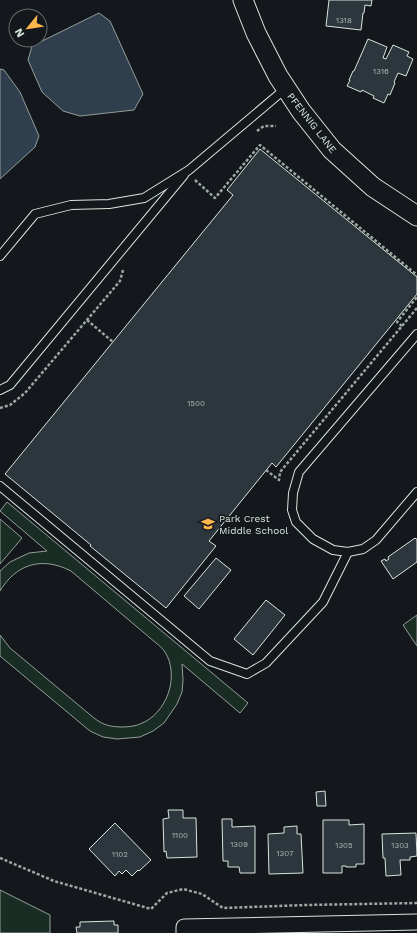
<svg xmlns="http://www.w3.org/2000/svg" width="417" height="933" font-family="'Work Sans',sans-serif">
<style>
.green{fill:#1a2d24;stroke:#939e99}
.water{fill:#2f3f4d;stroke:#939e99}
.building{fill:#2c363c;stroke:#d8e6dc}
.lines{fill:none;stroke-linecap:round;stroke-linejoin:round}
.service-casing{stroke:#d8e6dc;stroke-width:10}
.minor-casing{stroke:#d8e6dc;stroke-width:17}
.tertiary-casing{stroke:#d8e6dc;stroke-width:21}
.path{stroke:#9da8a2;stroke-width:2.5;stroke-dasharray:3 2;stroke-linecap:butt}
.service{stroke:#14181c;stroke-width:8}
.minor{stroke:#14181c;stroke-width:15}
.tertiary{stroke:#14181c;stroke-width:19}
.labels{text-anchor:middle;dominant-baseline:central;stroke-width:3;stroke-linejoin:round;paint-order:stroke}
.number-label{font-size:8px;fill:#adbab4}
.street-label{font-size:10px;fill:#d8e6dc;stroke:#14181c}
.poi-label{font-size:10px;fill:#d8e6dc;stroke:#14181c;text-anchor:start}
</style>
<rect width="100%" height="100%" fill="#14181c"/>
<g class="green">
<path d="M7,502L248,703L240,713L182,664L183,680L182,692L177,704L164,723L153,731L140,737L117,739L103,737L90,731L0,656V635L10,648L94,718C97,720 101,723 104,724C113,728 131,728 140,724C167,714 180,676 165,652C162,648 159,645 156,643L71,571C42,556 16,564 0,591V571L10,562L29,553L47,551L0,511Z"/>
<polygon points="0,519 22,538 0,564"/>
<polygon points="417,615 417,646 403,625"/>
<polygon points="0,890 50,915 50,933 0,933"/>
</g>
<g class="water">
<polygon points="99,13 110,21 143,94 134,110 80,116 63,111 42,92 28,60 32,46"/>
<polygon points="0,69 4,70 20,92 39,136 35,147 0,179"/>
</g>
<g class="building">
<polygon points="329,0 372,0 371,6 365,5 364,13 363,13 361,30 326,26"/>
<polygon points="368,39 387,47 383,58 386,59 393,45 409,52 407,56 413,59 406,76 398,73 394,82 395,83 390,95 388,94 384,103 373,98 374,96 362,90 361,92 347,86 350,80 349,80 353,71 354,71"/>
<polygon points="260,149 417,277 417,294 276,467 272,463 209,541 216,546 166,608 90,546 91,545 5,474 233,195 227,190"/>
<polygon points="415,538 416,539 417,539 417,562 393,579 381,561 385,559 386,561 389,559 388,557"/>
<polygon points="216,558 231,570 199,609 184,596"/>
<polygon points="266,600 285,615 253,655 234,639"/>
<polygon points="325,791 326,806 317,806 316,792"/>
<polygon points="168,810 183,810 183,818 196,818 197,857 167,858 166,851 164,852 163,819 169,818"/>
<polygon points="222,819 232,819 232,827 255,826 255,873 240,873 239,867 228,867 228,861 223,861"/>
<polygon points="323,820 349,820 349,825 364,824 364,864 356,864 356,867 346,867 346,866 342,866 342,873 323,873"/>
<polygon points="115,823 151,860 139,871 138,870 132,876 126,870 122,874 119,871 115,876 89,849"/>
<polygon points="297,826 297,834 301,834 303,873 269,874 268,834 284,833 284,827"/>
<polygon points="416,833 417,856 410,857 410,860 400,860 401,875 386,876 385,858 383,858 382,834"/>
<polygon points="114,921 114,925 118,925 118,933 77,933 76,927 80,927 80,922"/>
</g>
<g class="lines">
<g class="service-casing">
<g id="service">
<polyline points="0,256 35,214 71,205 109,204 144,198 189,170 285,89"/>
<polyline points="417,334 299,472 293,493 292,510 296,522 313,539 333,550 348,552 363,549 376,540 417,492"/>
<polyline points="0,390 10,385 184,175"/>
<polyline points="0,486 210,661 247,674 266,663 323,602 348,552"/>
</g>
</g>
<g class="minor-casing">
<polyline id="minor" points="184,933 184,927 417,922"/>
</g>
<g class="tertiary-casing">
<polyline id="tertiary" points="243,0 256,33 278,76 301,111 332,150 373,187 417,216"/>
</g>
<g class="path">
<polyline points="257,131 264,126 276,126"/>
<polyline points="195,180 215,198 260,145 417,275"/>
<polyline points="87,320 113,342"/>
<polyline points="402,326 397,322 417,297"/>
<polyline points="0,408 10,405 25,393 120,281 123,270"/>
<polyline points="266,470 279,480 280,472 417,308"/>
<polyline points="0,858 54,881 151,909 167,893 183,889 202,894 223,908 306,905 417,903"/>
</g>
<use href="#service" class="service"/>
<use href="#minor" class="minor"/>
<use href="#tertiary" class="tertiary"/>
</g>
<defs>
<g id="school-bare" transform="scale(1.08)"><path d="M0-5L7-2L0 1L-7-2ZM-4 1L0 2.5L4 1V4Q0 6-4 4Z" fill="#ffb74d" stroke="#14181c" stroke-width="2.5" paint-order="stroke"/></g>
</defs>
<g fill-rule="evenodd">
<use href="#school-bare" x="208" y="524"/>
</g>
<g class="labels">
<g class="number-label">
<text x="344" y="20">1318</text>
<text x="381" y="71">1316</text>
<text x="196" y="403">1500</text>
<text x="180" y="835">1100</text>
<text x="239" y="844">1309</text>
<text x="344" y="845">1305</text>
<text x="400" y="845">1303</text>
<text x="285" y="853">1307</text>
<text x="120" y="854">1102</text>
</g>
<g class="street-label">
<text transform="translate(312 123) rotate(52)">PFENNIG LANE</text>
</g>
<g class="poi-label">
<text x="219" y="518">Park Crest<tspan x="219" dy="12">Middle School</tspan></text>
</g>
</g>
<g transform="translate(28 28) rotate(240)"><circle r="19" fill="#14181c" stroke="#626a69"/>
<path d="M0-3L7 15L0 10L-7 15Z" fill="#ffb74d"/>
<text y="-6" font-size="11" font-weight="bold" text-anchor="middle" fill="#d8e6dc">N</text>
</g>
</svg>
